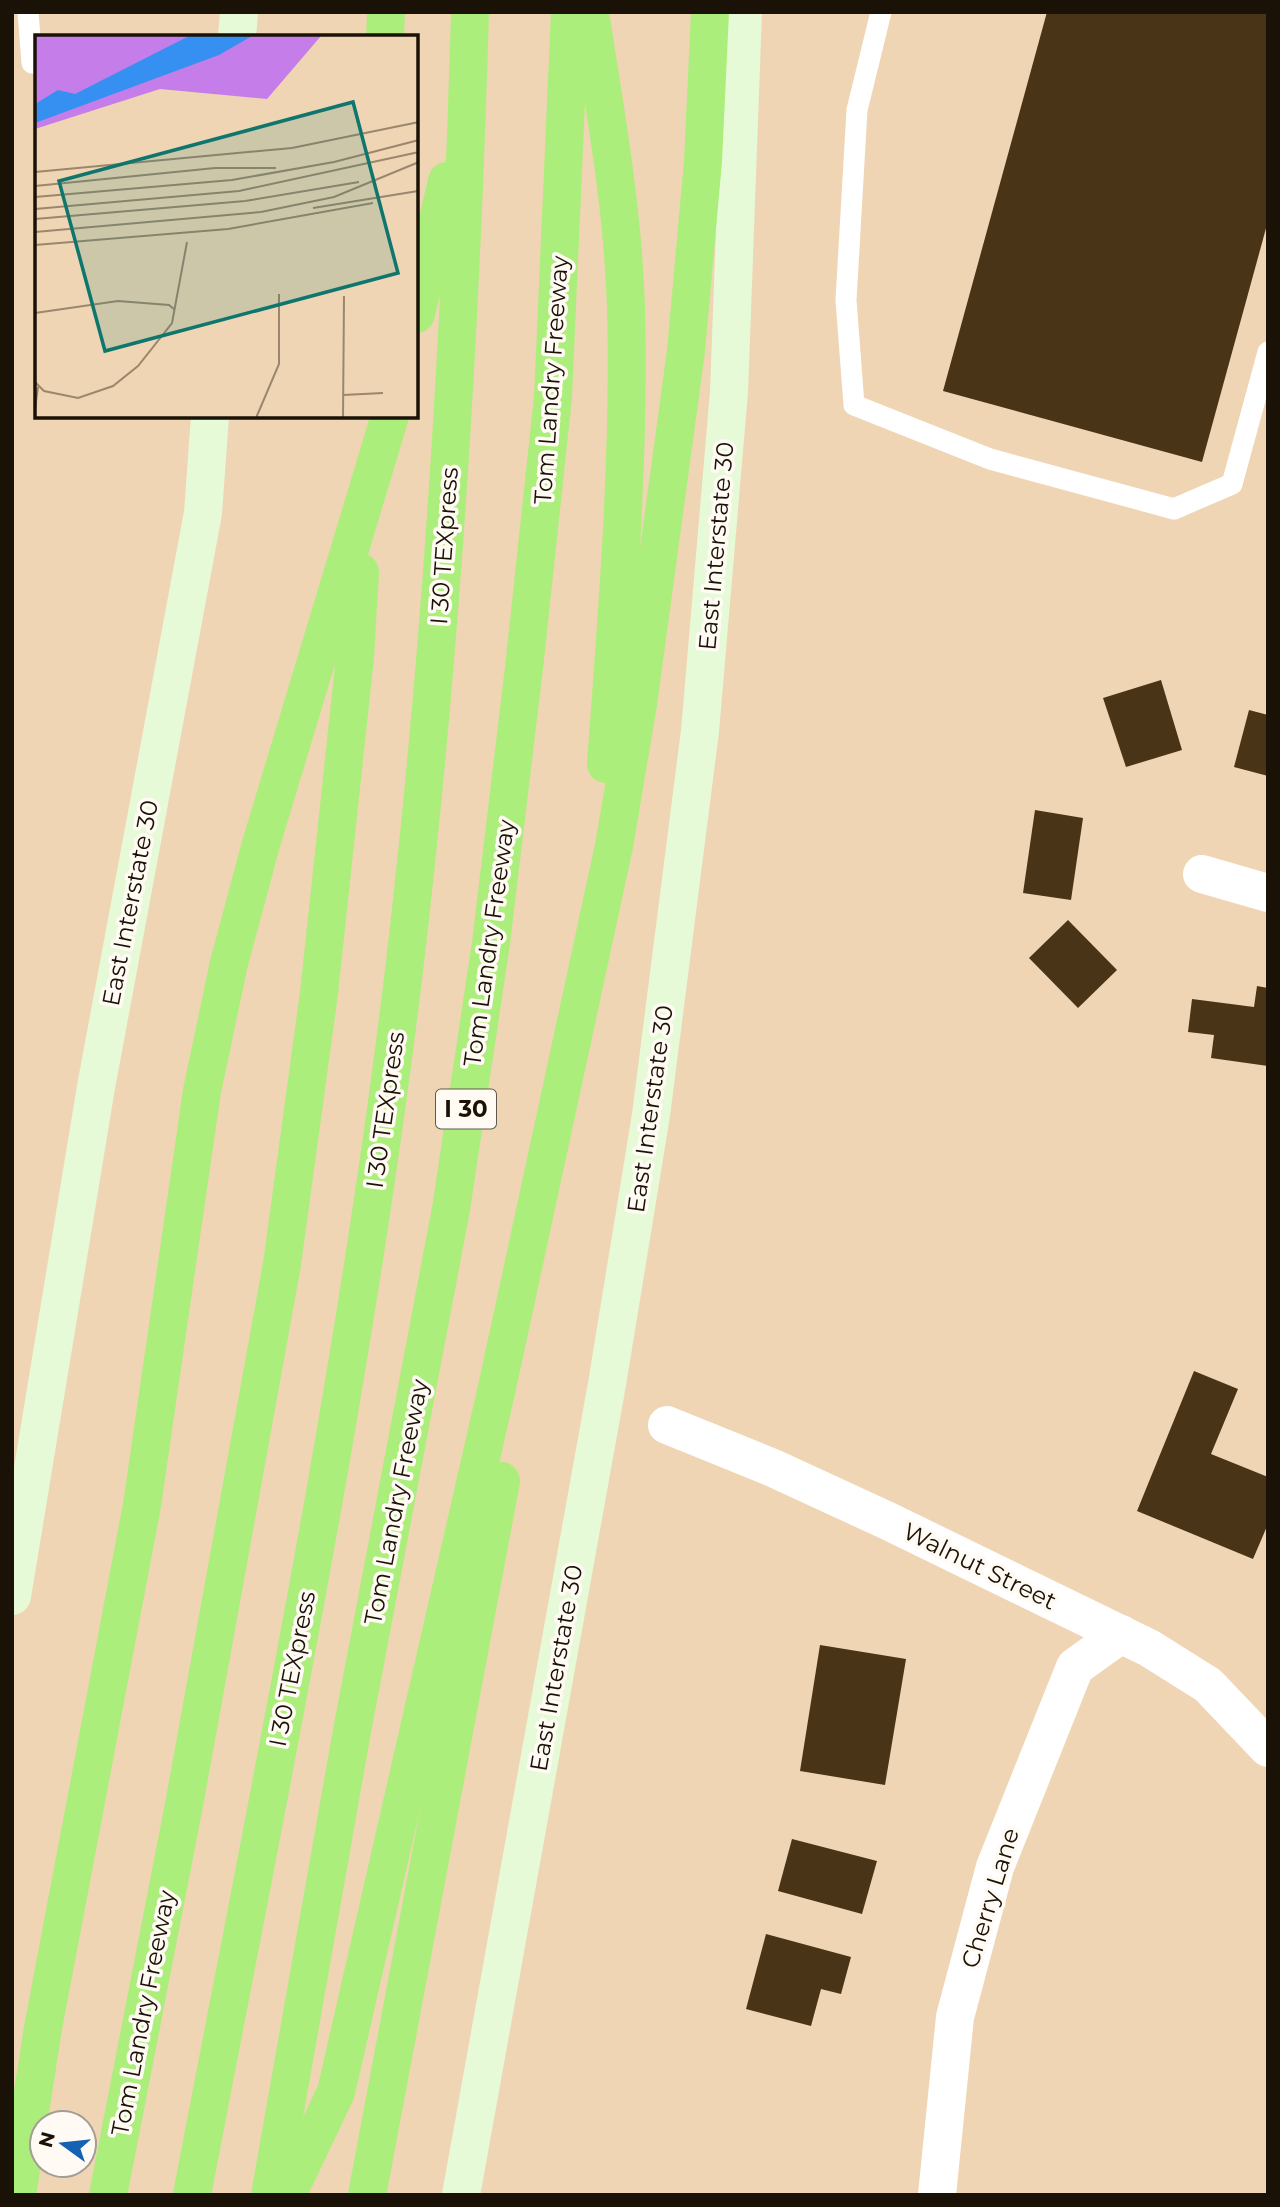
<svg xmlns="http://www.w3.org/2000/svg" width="1280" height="2207" font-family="Montserrat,sans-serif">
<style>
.building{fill:#493417}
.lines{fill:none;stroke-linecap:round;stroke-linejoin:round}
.lane{stroke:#fff;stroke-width:21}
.street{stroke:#fff;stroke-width:38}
.secondary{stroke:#e6fad8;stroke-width:38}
.highway{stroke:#acee7c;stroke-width:38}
.labels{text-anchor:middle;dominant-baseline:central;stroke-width:7;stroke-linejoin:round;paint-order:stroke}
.shield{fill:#fffaf3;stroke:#5f584d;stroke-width:2}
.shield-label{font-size:23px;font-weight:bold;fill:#1a1206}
.street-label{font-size:24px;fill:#1a1206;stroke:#fffaf3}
.inset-road{fill:none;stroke:#9a876e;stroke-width:2}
.view{fill:#0f766e;fill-opacity:0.15;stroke:#0f766e;stroke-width:3.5}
.inset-edge{fill:none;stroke:#1a1206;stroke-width:3.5}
</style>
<rect width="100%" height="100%" fill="#efd5b4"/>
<g class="building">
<polygon points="1047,12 1268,12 1268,221 1202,462 943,391"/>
<polygon points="1161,680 1182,750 1126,767 1103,698"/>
<polygon points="1249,710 1268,715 1268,776 1234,767"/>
<polygon points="1035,810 1083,818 1071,900 1023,893"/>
<polygon points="1068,920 1117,970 1078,1008 1029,958"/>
<polygon points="1257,986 1268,988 1268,1066 1211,1058 1214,1035 1188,1032 1192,999 1254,1007"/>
<polygon points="1194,1371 1238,1389 1211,1454 1268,1477 1268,1524 1253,1559 1137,1511"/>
<polygon points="820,1645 906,1659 885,1785 800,1771"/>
<polygon points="792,1839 877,1861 862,1914 778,1891"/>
<polygon points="766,1934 851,1957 841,1994 821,1989 811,2026 746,2009"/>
</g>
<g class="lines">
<g class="lane">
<polyline points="28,12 32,63"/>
<polyline points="881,12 857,110 846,300 854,405 990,459 1174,509 1232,484 1268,352"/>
</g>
<g class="street">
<polyline points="1202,874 1268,893"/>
<polyline points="667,1425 773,1468 888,1521 1149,1648 1208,1685 1268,1748"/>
<polyline points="937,2195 955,2017 995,1867 1075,1667 1121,1634"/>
</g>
<g class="secondary">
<polyline points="237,37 239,12"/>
<polyline points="12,1596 96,1087 203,513 210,416"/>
<polyline points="461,2195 607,1384 651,1115 700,731 729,392 743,12"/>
</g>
<g class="highway">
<path d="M590,12C605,110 623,208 626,308C630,460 617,612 606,764"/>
<polyline points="385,37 386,12"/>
<polyline points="416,314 447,181"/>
<polyline points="17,2195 43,2028 142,1505 202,1091 229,963 261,844 390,416"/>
<polyline points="108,2195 184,1805 282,1264 319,993 355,657 360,572"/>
<path d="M192,2195C270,1785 356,1376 405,962C442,647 461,330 470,12"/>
<polyline points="270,2195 352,1731 451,1209 491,943 524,668 553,397 570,12"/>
<polyline points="287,2195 336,2092 496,1392 614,846 638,704 686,351 703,161 710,12"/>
<polyline points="367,2195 501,1481"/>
</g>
</g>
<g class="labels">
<rect class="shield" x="436" y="1089.5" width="60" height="39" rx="5"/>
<g class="shield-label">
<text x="466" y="1109">I 30</text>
</g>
<g class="street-label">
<text transform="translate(551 380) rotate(-86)">Tom Landry Freeway</text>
<text transform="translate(444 546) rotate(-86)">I 30 TEXpress</text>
<text transform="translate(716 546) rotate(-85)">East Interstate 30</text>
<text transform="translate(130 903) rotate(-79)">East Interstate 30</text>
<text transform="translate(489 943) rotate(-82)">Tom Landry Freeway</text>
<text transform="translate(650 1109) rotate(-82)">East Interstate 30</text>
<text transform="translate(385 1110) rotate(-82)">I 30 TEXpress</text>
<text transform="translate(396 1502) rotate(-79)">Tom Landry Freeway</text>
<text transform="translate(980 1566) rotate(26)">Walnut Street</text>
<text transform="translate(556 1668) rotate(-80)">East Interstate 30</text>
<text transform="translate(292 1669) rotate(-79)">I 30 TEXpress</text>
<text transform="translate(990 1898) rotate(-73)">Cherry Lane</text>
<text transform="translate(143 2013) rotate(-79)">Tom Landry Freeway</text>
</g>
</g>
<g transform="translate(35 35)">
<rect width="383" height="383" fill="#efd5b4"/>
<path d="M0,1H286L232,64L125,54L0,94Z" fill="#c57de9"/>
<path d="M154,1H217L184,20L0,88V69L23,55L40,59Z" fill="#3690f2"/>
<path class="inset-road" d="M0,137L257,113L384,87M0,151L180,133H241M0,162L197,145L299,127L384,105M278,173L383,156M0,174L204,156L384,117M0,184L210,166L324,147M0,197L226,177L299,162L384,127M0,210L193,194L338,168M0,222V277M0,278L83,266L134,270L140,275M0,347L9,356L43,363L78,351L103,331L137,288L152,207M308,360L348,358M0,374L3,352M221,383L244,329V259M308,383L309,261"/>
<path class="view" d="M318,67L363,238L70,316L24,146Z"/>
<rect width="383" height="383" class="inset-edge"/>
</g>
<rect width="1280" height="2207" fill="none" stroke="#1a1206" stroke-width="28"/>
<g transform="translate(63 2144) rotate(285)"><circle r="33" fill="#fffaf3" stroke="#a39d94" stroke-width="2"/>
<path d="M0-5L12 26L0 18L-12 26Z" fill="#1462b1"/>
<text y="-10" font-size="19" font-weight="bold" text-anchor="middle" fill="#1a1206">N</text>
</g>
</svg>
